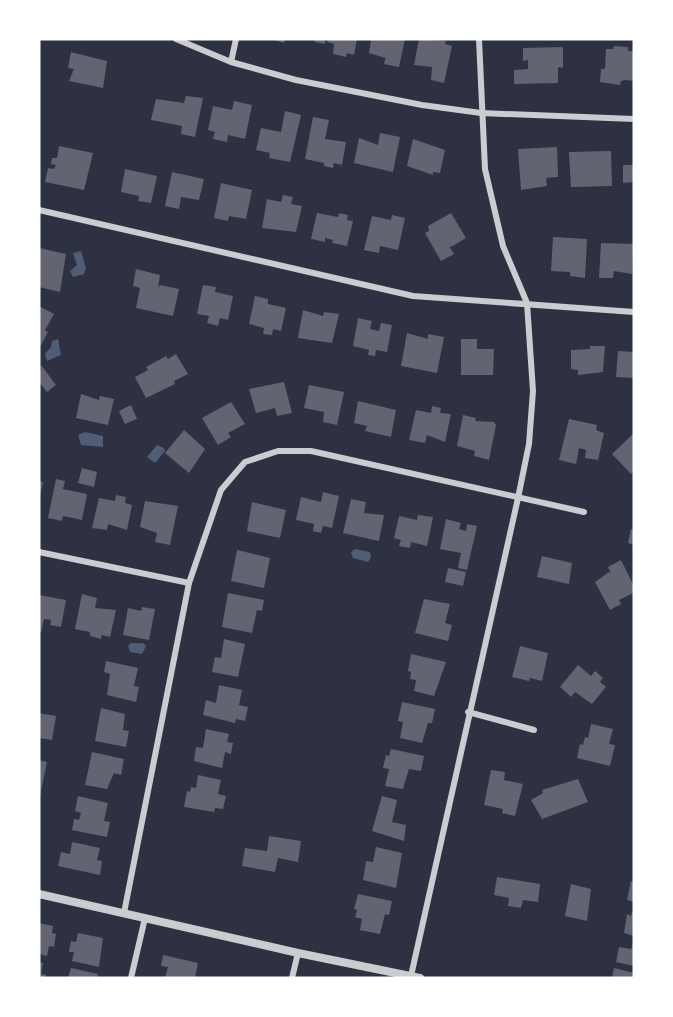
<svg xmlns="http://www.w3.org/2000/svg" width="673" height="1017" font-family="Raleway,sans-serif">
<style>
.water{fill:#4f5d75}
.building{fill:#626471}
.lines{fill:none;stroke-linecap:round;stroke-linejoin:round}
.minor{stroke:#caccd0;stroke-width:6}
.tertiary{stroke:#caccd0;stroke-width:8}
</style>
<rect width="100%" height="100%" fill="#2d3142"/>
<g class="water">
<polygon points="81,251 86,268 84,274 73,277 70,271 77,265 73,253"/>
<polygon points="58,339 61,355 47,361 45,354 51,347 52,341"/>
<polygon points="85,432 103,436 103,447 81,445 78,435"/>
<polygon points="157,445 164,448 165,451 155,463 147,457"/>
<polygon points="355,549 370,552 371,558 368,562 353,558 351,552"/>
<polygon points="131,643 143,643 146,646 142,654 130,652 128,646"/>
</g>
<g class="building">
<polygon points="271,39 285,39 284,43"/>
<polygon points="315,39 325,39 325,44 315,42"/>
<polygon points="328,39 357,39 354,55 347,53 346,57 333,54 334,44 327,42"/>
<polygon points="371,39 405,39 399,67 384,64 386,56 385,58 369,53"/>
<polygon points="419,39 446,41 445,44 452,46 444,83 431,80 432,67 414,65"/>
<polygon points="614,46 628,47 628,51 634,51 634,81 626,80 621,81 620,85 600,82 601,69 605,69 606,49 613,49"/>
<polygon points="563,47 563,68 558,67 558,83 514,84 514,70 528,69 528,60 523,61 523,48"/>
<polygon points="71,52 107,61 103,88 69,81 74,69 68,68"/>
<polygon points="186,96 203,98 195,137 181,134 182,126 151,120 156,99 184,103"/>
<polygon points="234,101 252,105 245,139 228,135 227,142 213,139 215,132 208,130 213,106 232,110"/>
<polygon points="285,111 301,115 290,162 269,158 270,153 256,150 261,128 281,132"/>
<polygon points="313,117 329,120 325,139 346,142 342,165 334,163 333,168 324,166 324,163 305,159"/>
<polygon points="380,133 400,137 393,172 354,163 359,138 378,145"/>
<polygon points="413,139 445,150 440,173 433,172 433,175 407,166"/>
<polygon points="59,146 93,153 84,190 45,182 48,168 54,169 56,165 51,164 52,158 57,158"/>
<polygon points="557,147 558,177 546,178 547,186 521,190 518,149"/>
<polygon points="611,151 612,186 571,187 569,152"/>
<polygon points="623,165 634,165 634,182 623,183"/>
<polygon points="125,169 157,176 151,203 138,201 139,196 121,192"/>
<polygon points="172,172 204,179 199,200 181,197 179,209 165,206"/>
<polygon points="221,183 252,190 246,219 229,216 228,221 214,218"/>
<polygon points="283,195 293,197 291,204 302,206 296,232 262,228 267,199 281,202"/>
<polygon points="317,213 338,217 339,213 348,215 347,220 353,221 347,246 332,243 333,240 325,238 325,242 311,239"/>
<polygon points="451,213 466,238 451,247 449,246 454,254 441,261 425,233 429,231 428,226"/>
<polygon points="392,215 405,218 398,250 380,246 379,253 364,250 372,216 391,220"/>
<polygon points="553,237 587,239 585,278 570,276 570,272 551,271"/>
<polygon points="601,243 633,244 632,274 614,271 613,278 599,278"/>
<polygon points="39,248 66,254 60,292 39,287"/>
<polygon points="136,269 160,275 158,288 160,285 179,289 173,316 136,308 140,288 133,286"/>
<polygon points="203,285 216,287 215,292 233,296 228,320 220,318 218,326 207,323 209,316 197,314"/>
<polygon points="255,296 268,299 268,304 286,308 281,331 273,329 272,335 263,334 264,328 249,324"/>
<polygon points="39,306 54,314 45,330 48,332 39,349"/>
<polygon points="303,310 323,316 324,312 339,314 332,343 298,338"/>
<polygon points="358,318 372,321 370,329 379,331 381,323 392,325 387,352 376,350 375,356 368,355 369,350 353,346"/>
<polygon points="407,333 428,339 428,334 444,337 437,373 401,366"/>
<polygon points="461,339 477,339 477,349 494,349 493,375 461,375"/>
<polygon points="590,346 605,346 603,372 578,375 578,370 571,369 571,350 590,349"/>
<polygon points="618,351 634,352 634,378 616,377"/>
<polygon points="176,354 188,374 174,381 175,384 146,398 135,377 148,370 146,367 166,356 168,359"/>
<polygon points="41,365 56,385 47,392 39,382"/>
<polygon points="284,382 292,413 277,416 275,408 256,413 249,389"/>
<polygon points="309,385 344,392 337,425 323,422 324,412 304,408"/>
<polygon points="81,394 99,400 100,396 114,399 108,425 76,418"/>
<polygon points="358,401 396,410 391,437 365,431 367,426 354,423"/>
<polygon points="231,402 245,424 228,433 231,437 218,445 202,418"/>
<polygon points="131,405 137,419 125,424 119,411"/>
<polygon points="432,406 441,408 440,413 451,414 445,442 427,435 425,443 409,440 416,410 431,413"/>
<polygon points="463,415 476,418 475,421 494,422 496,425 489,460 474,456 475,451 457,446"/>
<polygon points="569,419 597,425 596,430 604,433 598,460 585,458 586,450 579,448 576,464 559,460"/>
<polygon points="184,430 205,449 189,473 165,453"/>
<polygon points="634,433 634,471 631,474 612,454"/>
<polygon points="82,468 97,472 94,487 78,483"/>
<polygon points="56,479 65,481 63,489 87,494 82,520 63,516 62,521 48,518"/>
<polygon points="39,481 43,482 40,496 39,496"/>
<polygon points="323,492 339,496 332,528 323,526 321,533 313,531 314,524 296,520 301,497 321,502"/>
<polygon points="116,495 126,497 125,503 132,505 127,530 108,524 107,530 92,528 99,498 115,501"/>
<polygon points="351,499 366,502 364,513 384,515 379,541 343,533"/>
<polygon points="145,501 178,506 170,545 155,542 157,533 140,527"/>
<polygon points="252,502 286,510 280,538 247,531"/>
<polygon points="418,515 433,517 427,546 411,542 410,548 399,546 401,540 394,538 399,516 417,520"/>
<polygon points="446,519 461,523 459,529 466,531 467,524 477,526 467,570 458,568 461,553 440,549"/>
<polygon points="631,529 634,530 634,545 628,543"/>
<polygon points="237,550 270,558 264,588 231,581"/>
<polygon points="542,556 572,563 569,584 537,577"/>
<polygon points="621,560 634,586 633,593 619,600 621,604 610,610 595,582 609,572 611,573 608,567"/>
<polygon points="448,568 466,572 463,586 445,582"/>
<polygon points="228,593 264,600 262,611 257,610 252,633 222,627"/>
<polygon points="82,594 97,598 95,608 116,610 110,637 102,635 101,639 90,636 90,632 75,629"/>
<polygon points="39,595 66,600 61,627 50,625 51,620 44,619 41,632 39,632"/>
<polygon points="424,599 450,604 445,623 452,625 448,641 415,633"/>
<polygon points="142,607 155,609 149,640 123,635 128,608 141,611"/>
<polygon points="224,639 245,644 238,677 212,672 215,657 221,658"/>
<polygon points="520,646 548,653 542,681 530,678 529,681 512,677"/>
<polygon points="411,654 446,662 434,696 414,691 416,680 410,679 411,672 408,671"/>
<polygon points="106,661 138,668 134,686 139,687 136,702 107,695 110,674 104,672"/>
<polygon points="578,665 591,676 595,671 603,678 600,682 606,687 592,704 575,692 571,697 560,687"/>
<polygon points="219,685 242,690 239,705 248,707 245,721 236,719 235,723 203,715 206,700 216,703"/>
<polygon points="402,702 435,709 432,723 428,723 422,743 400,738 403,722 398,721"/>
<polygon points="101,708 125,714 123,730 129,731 126,747 95,741"/>
<polygon points="39,713 56,716 52,740 39,738"/>
<polygon points="591,724 613,729 609,744 615,745 610,766 577,758 580,744 583,745 585,737 588,738"/>
<polygon points="206,729 229,734 227,742 233,743 231,754 225,752 222,768 194,761 196,747 203,748"/>
<polygon points="391,749 424,756 421,771 409,769 403,789 385,786 389,769 383,768 386,755 389,756"/>
<polygon points="92,752 124,759 121,775 114,773 107,789 85,785"/>
<polygon points="39,760 47,762 40,796 39,796"/>
<polygon points="491,770 505,772 504,780 523,784 515,816 502,813 503,809 484,805"/>
<polygon points="198,775 221,780 218,794 226,796 223,809 215,808 214,812 184,807 187,791 190,792 191,787 196,788"/>
<polygon points="578,779 588,802 542,819 531,800 543,793 542,790"/>
<polygon points="78,796 108,803 104,821 110,822 107,837 72,830 74,819 79,820 81,813 75,811"/>
<polygon points="382,796 397,800 392,822 406,825 404,841 372,831"/>
<polygon points="269,836 301,841 298,862 278,858 275,872 242,866 245,848 267,851"/>
<polygon points="72,842 100,848 97,860 102,861 100,875 58,866 61,852 70,854"/>
<polygon points="376,847 402,853 396,888 363,880 366,861 373,862"/>
<polygon points="497,877 540,884 538,902 523,900 521,908 508,906 509,898 494,895"/>
<polygon points="631,881 634,882 634,902 627,900"/>
<polygon points="571,884 591,889 587,921 565,916"/>
<polygon points="358,894 392,901 389,915 385,914 380,934 360,930 362,919 355,917 357,910 354,909"/>
<polygon points="632,912 634,912 634,936 624,933 627,914 631,916"/>
<polygon points="39,923 53,926 52,933 56,934 54,947 49,946 47,956 39,954"/>
<polygon points="78,933 103,938 99,967 72,961 74,952 69,952 71,941 76,942"/>
<polygon points="634,941 634,966 616,962 619,947 631,949"/>
<polygon points="163,955 198,963 195,978 165,978 168,967 161,966"/>
<polygon points="39,962 43,963 41,974 46,975 45,978 39,978"/>
<polygon points="71,968 98,974 97,978 68,978"/>
<polygon points="614,968 634,973 634,978 612,978"/>
</g>
<g class="lines">
<g class="minor">
<polyline points="176,39 231,62 296,80 422,105 481,113 634,119"/>
<polyline points="231,62 236,39"/>
<polyline points="39,210 413,296 634,312"/>
<polyline points="39,552 189,583"/>
<polyline points="468,712 534,730"/>
<polyline points="124,913 189,583 221,490 245,462 278,451 311,451 584,512"/>
<polyline points="411,976 518,498 529,444 533,391 527,303 503,246 485,169 479,39"/>
<polyline points="131,978 145,918"/>
<polyline points="292,978 298,953"/>
</g>
<polyline class="tertiary" points="39,894 298,953 420,978"/>
</g>
<rect width="673" height="1017" fill="none" stroke="#ffffff" stroke-width="81"/>
</svg>
